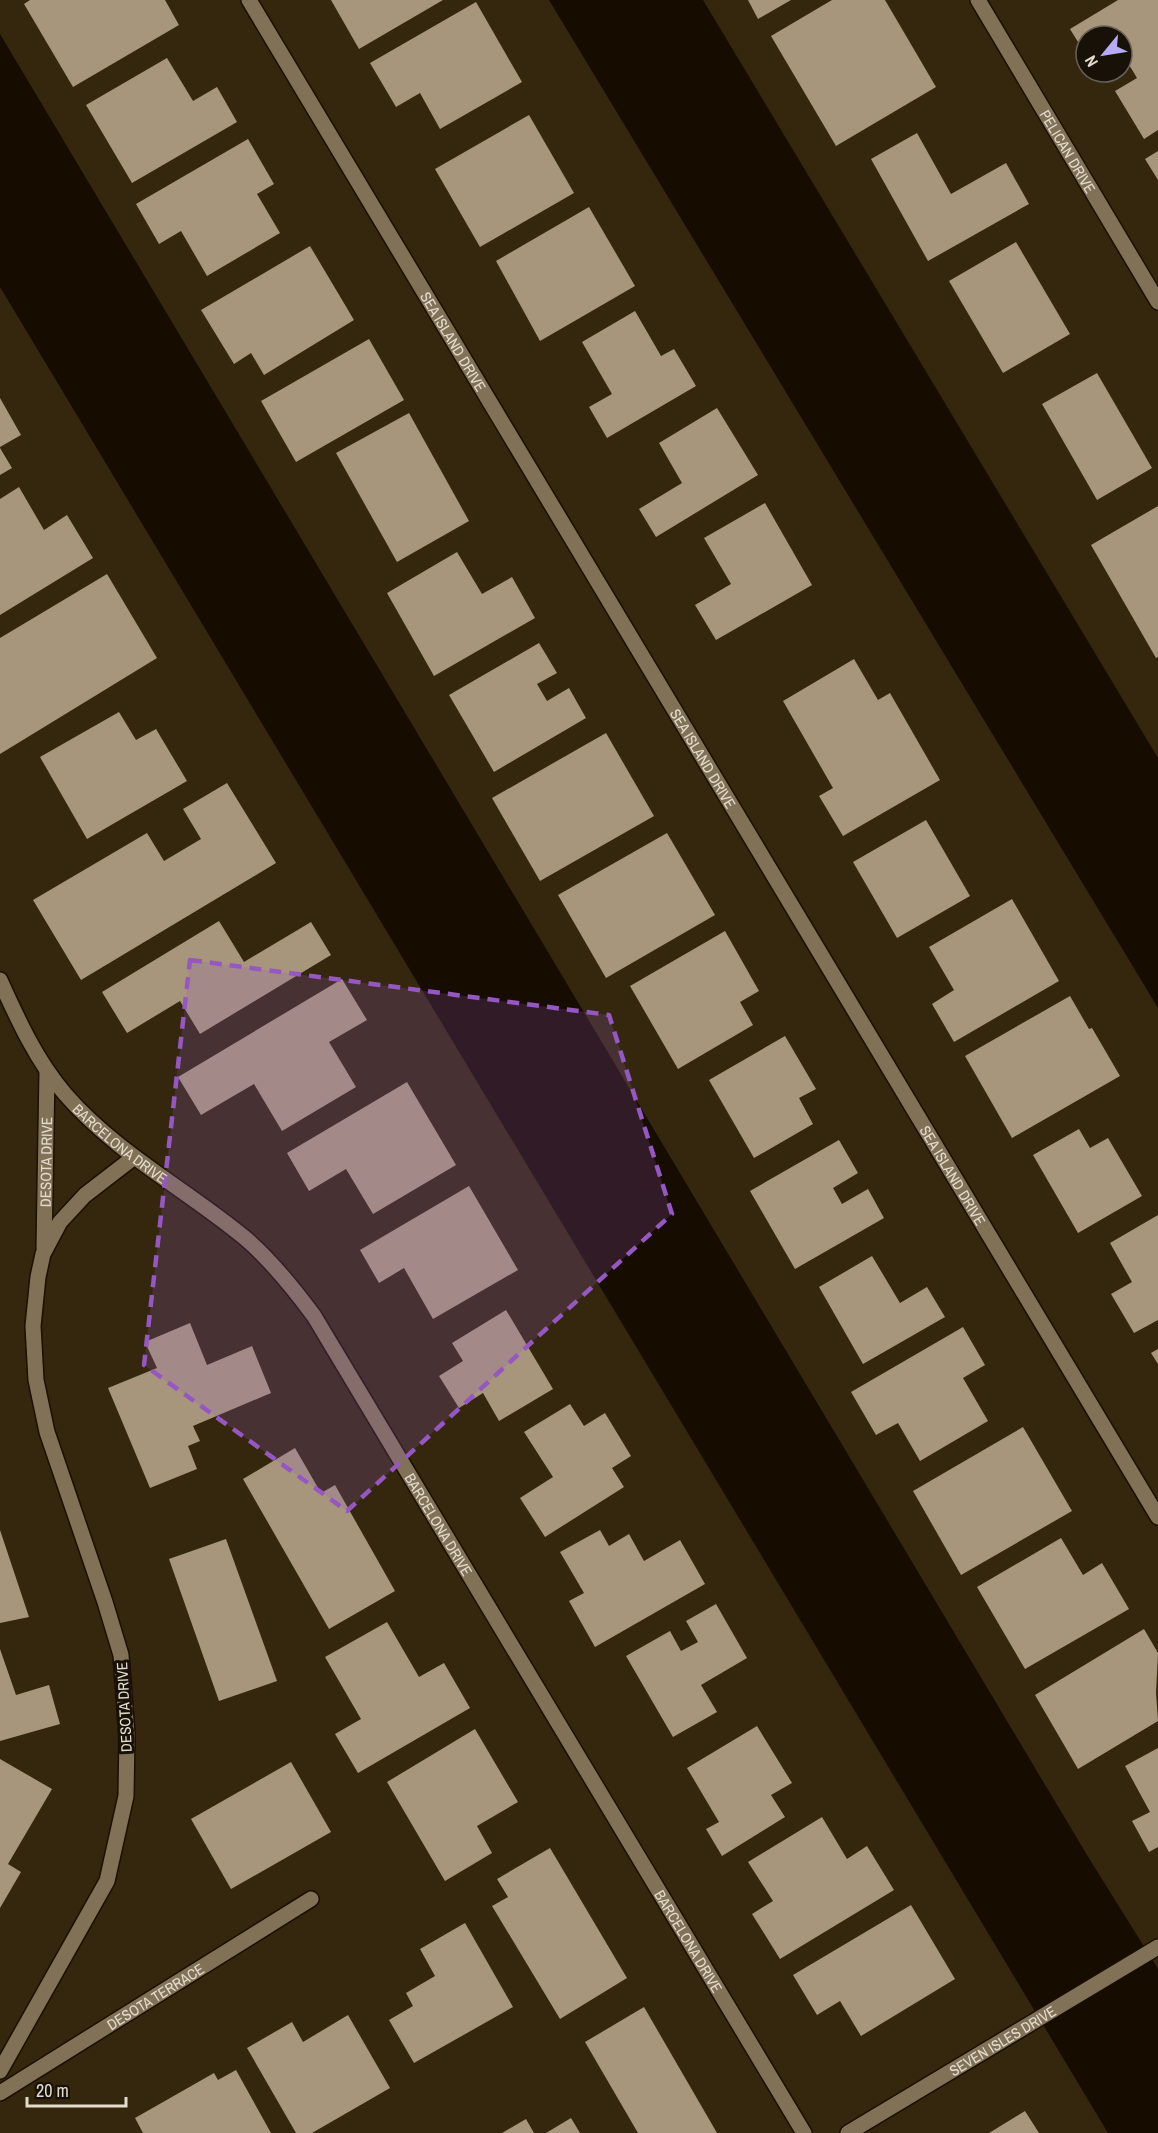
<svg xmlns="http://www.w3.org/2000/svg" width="1158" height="2133" font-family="'Archivo Narrow',sans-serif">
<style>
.water{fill:#170c00}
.building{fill:#a7967b}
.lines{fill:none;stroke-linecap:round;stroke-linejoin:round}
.street-casing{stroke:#1c0f00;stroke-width:18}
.street{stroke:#817257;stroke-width:15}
.marked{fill:#9558c2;fill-opacity:0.2;stroke:#9558c2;stroke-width:4.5;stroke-dasharray:12 8;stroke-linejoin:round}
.labels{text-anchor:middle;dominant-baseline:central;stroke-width:6;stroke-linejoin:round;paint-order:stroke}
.street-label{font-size:15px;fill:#e4dbcd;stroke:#171107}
</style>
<rect width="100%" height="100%" fill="#34270e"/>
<g class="water">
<polygon points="549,0 703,0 1158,758 1158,1008"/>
<polygon points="0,34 1087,1855 1158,1969 1158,2133 1108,2133 0,287"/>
</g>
<g class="building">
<polygon points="30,0 165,0 179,25 73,87 24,4"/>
<polygon points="331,0 443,0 359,49"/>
<polygon points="748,0 791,0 758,19"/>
<polygon points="832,0 885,0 936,87 836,146 771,36"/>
<polygon points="1118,0 1158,0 1158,130 1144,139 1115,91 1137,78 1128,63 1122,67 1122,36 1086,36 1086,55 1070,29"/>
<polygon points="476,2 522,82 440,129 420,93 396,107 370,63"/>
<polygon points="167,58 193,101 217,87 237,122 132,183 86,105"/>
<polygon points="1096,72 1113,72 1101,79"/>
<polygon points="529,115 574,193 480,247 435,169"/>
<polygon points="917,133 951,194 1006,163 1029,204 928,261 871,159"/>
<polygon points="248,139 274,184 257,194 280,233 207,276 181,231 159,244 136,204"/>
<polygon points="1158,151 1158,180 1145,159"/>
<polygon points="589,207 635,286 540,341 496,261"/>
<polygon points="1016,242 1070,334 1003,373 949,281"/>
<polygon points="310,246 354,320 264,375 251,353 234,364 201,310"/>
<polygon points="635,311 661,356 674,349 696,386 607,438 589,407 612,394 582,342"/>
<polygon points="369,339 404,400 296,462 261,401"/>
<polygon points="1097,373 1152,468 1097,500 1042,404"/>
<polygon points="0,398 21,435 0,447"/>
<polygon points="717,408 758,475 656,537 639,509 682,483 659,443"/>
<polygon points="409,413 469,521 397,562 336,453"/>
<polygon points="0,448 12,468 0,475"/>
<polygon points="19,487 44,530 67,515 93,558 0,615 0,499"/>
<polygon points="765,503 812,585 716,640 695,605 731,584 704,538"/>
<polygon points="1158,506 1158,657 1156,658 1091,545"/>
<polygon points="457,552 482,594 512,577 535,618 434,676 387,593"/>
<polygon points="107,574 157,658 0,754 0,638"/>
<polygon points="539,643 557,673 537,684 547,701 569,688 586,718 494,772 449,695"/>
<polygon points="854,659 878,700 890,693 940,780 843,836 819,796 833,788 783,701"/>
<polygon points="119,712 136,740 156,729 187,781 87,839 40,757"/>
<polygon points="606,733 654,816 540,881 492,798"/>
<polygon points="227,783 276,863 81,980 33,900 147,833 164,861 201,839 183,809"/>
<polygon points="926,820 970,896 897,938 853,862"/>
<polygon points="667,833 715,915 606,978 558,895"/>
<polygon points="1012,899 1059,981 954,1042 932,1004 954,990 929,947"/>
<polygon points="219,921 244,962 311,922 331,955 200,1034 180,1001 127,1033 102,992"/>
<polygon points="725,931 759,991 740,1002 753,1025 678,1069 630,986"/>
<polygon points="342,979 367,1020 329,1042 356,1087 282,1131 254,1084 201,1115 178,1077"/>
<polygon points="1070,996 1089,1029 1092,1028 1120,1076 1012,1138 965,1056"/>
<polygon points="785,1036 816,1089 799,1098 813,1124 754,1158 709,1080"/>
<polygon points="407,1082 456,1165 373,1214 346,1169 309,1191 287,1153"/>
<polygon points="1079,1129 1090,1148 1108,1138 1142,1196 1078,1233 1033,1155"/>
<polygon points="839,1140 858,1173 833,1188 842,1204 868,1189 884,1218 795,1269 750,1191"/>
<polygon points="469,1186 518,1270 433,1319 404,1268 379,1283 360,1250"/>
<polygon points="1158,1215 1158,1320 1134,1333 1111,1294 1132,1282 1110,1243"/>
<polygon points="872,1256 900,1303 927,1287 945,1317 863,1364 819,1287"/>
<polygon points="506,1310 553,1389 499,1421 483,1393 459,1408 439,1376 463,1361 452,1343"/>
<polygon points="190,1323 207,1365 252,1346 271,1393 193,1426 200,1441 188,1446 197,1469 150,1488 108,1388 157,1368 145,1342"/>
<polygon points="963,1327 985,1365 963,1378 988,1421 920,1461 898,1423 876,1435 851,1392"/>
<polygon points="1158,1349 1158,1364 1151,1353"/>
<polygon points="570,1404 584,1426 605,1413 631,1456 612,1468 624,1487 545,1537 520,1498 553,1477 524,1432"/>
<polygon points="1023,1427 1072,1511 961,1575 913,1491"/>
<polygon points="295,1448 321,1493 335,1485 395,1591 329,1629 243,1479"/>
<polygon points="0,1530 29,1617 0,1623"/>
<polygon points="600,1530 609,1546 629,1534 644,1561 680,1540 705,1584 595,1647 569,1601 584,1593 560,1552"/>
<polygon points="1061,1538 1083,1575 1102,1563 1129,1609 1025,1669 977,1587"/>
<polygon points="226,1539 277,1681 219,1701 169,1559"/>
<polygon points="716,1604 747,1658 701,1685 717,1712 673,1737 626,1656 670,1631 681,1651 698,1642 686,1621"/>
<polygon points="387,1622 419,1677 444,1663 470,1708 358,1773 335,1734 361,1719 325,1657"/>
<polygon points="1144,1629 1158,1653 1156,1693 1158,1721 1078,1769 1035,1695"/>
<polygon points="0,1649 16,1695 49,1685 60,1724 0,1741"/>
<polygon points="757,1726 792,1783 771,1795 785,1817 722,1856 706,1829 719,1822 687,1768"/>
<polygon points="475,1729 518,1802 477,1826 492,1853 445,1881 387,1782"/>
<polygon points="1158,1748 1158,1847 1149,1852 1132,1821 1150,1812 1125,1766"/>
<polygon points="0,1759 52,1789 8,1864 21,1872 0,1908"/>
<polygon points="291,1762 331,1832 231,1889 191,1819"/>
<polygon points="822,1817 847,1859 867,1846 894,1890 780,1959 752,1914 773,1901 748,1862"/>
<polygon points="550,1848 627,1978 560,2019 492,1906 508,1897 497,1879"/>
<polygon points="911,1905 955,1979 861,2036 840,2001 817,2015 793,1975"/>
<polygon points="465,1923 513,2007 414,2063 389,2020 413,2006 406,1993 435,1976 420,1949"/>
<polygon points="644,2007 717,2133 638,2133 585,2042"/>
<polygon points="348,2015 390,2088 312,2133 296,2133 247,2048 292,2022 303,2042"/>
<polygon points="236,2070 271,2133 143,2133 135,2118 214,2073 218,2080"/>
<polygon points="1025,2111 1039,2133 989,2133"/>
<polygon points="571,2118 580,2133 546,2133"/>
<polygon points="526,2119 534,2133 502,2133"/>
</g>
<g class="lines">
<g class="street-casing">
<g id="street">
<path id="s1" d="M249,0L1158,1517"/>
<path id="s2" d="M978,0L1158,302"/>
<path id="s3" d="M0,980C18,1020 36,1060 65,1094C116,1153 186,1189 245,1238C272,1261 294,1289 314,1316L804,2133"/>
<path id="s4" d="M44,1248L47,1071"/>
<polyline points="0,2071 107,1881 126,1796 127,1735 121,1655 105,1602 47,1432 36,1380 33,1326 38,1277 43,1254 60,1222 85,1195 133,1158"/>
<path id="s5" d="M0,2093L311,1899"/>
<path id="s6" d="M848,2133L1158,1947"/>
</g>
</g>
<use href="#street" class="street"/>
</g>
<path class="marked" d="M190,960L609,1015L672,1214L347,1511L144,1365Z"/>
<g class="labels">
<g class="street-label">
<text stroke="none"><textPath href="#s2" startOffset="176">PELICAN DRIVE</textPath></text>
<text stroke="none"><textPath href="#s1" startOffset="398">SEA ISLAND DRIVE</textPath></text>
<text stroke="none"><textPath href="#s1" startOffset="884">SEA ISLAND DRIVE</textPath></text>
<text stroke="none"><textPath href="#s3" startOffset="206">BARCELONA DRIVE</textPath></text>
<text stroke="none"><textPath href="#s4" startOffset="86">DESOTA DRIVE</textPath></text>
<text stroke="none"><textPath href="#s1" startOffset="1370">SEA ISLAND DRIVE</textPath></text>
<text stroke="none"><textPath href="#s3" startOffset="710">BARCELONA DRIVE</textPath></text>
<text transform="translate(124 1707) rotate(-93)">DESOTA DRIVE</text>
<text stroke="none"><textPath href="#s3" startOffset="1196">BARCELONA DRIVE</textPath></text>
<text stroke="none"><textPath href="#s5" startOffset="183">DESOTA TERRACE</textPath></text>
<text stroke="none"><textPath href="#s6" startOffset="180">SEVEN ISLES DRIVE</textPath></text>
</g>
</g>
<g transform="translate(1104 54) rotate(240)"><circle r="28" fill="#171107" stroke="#696256" stroke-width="1.5"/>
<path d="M0-4.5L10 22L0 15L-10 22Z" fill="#b7abf8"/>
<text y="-9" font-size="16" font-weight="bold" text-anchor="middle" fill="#e4dbcd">N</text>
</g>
<path d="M27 2097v9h99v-9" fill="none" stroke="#e4dbcd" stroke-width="3"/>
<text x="36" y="2097" font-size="18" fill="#e4dbcd" stroke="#171107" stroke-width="4.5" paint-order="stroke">20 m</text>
</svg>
